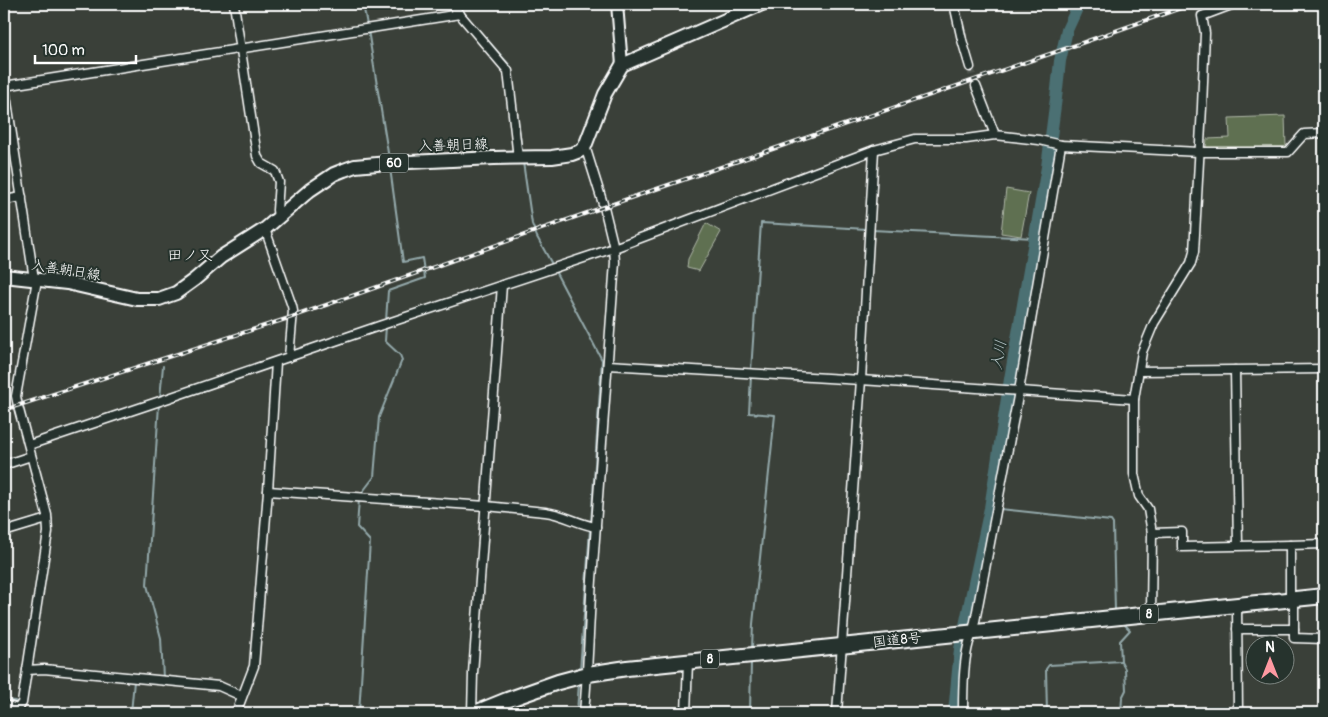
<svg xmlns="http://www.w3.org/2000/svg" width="1328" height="717" font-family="Pangolin,'Klee One',sans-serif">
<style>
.green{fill:#5f6f51;stroke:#afb7a8}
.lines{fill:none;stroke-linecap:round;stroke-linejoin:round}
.stream{stroke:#94a9ab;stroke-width:2}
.river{stroke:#4c6f73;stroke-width:12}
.minor-tunnel{stroke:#4e534d;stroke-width:8;stroke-dasharray:8 4;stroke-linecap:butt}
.minor-casing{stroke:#fff;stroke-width:11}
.tertiary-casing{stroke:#fff;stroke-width:14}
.primary-casing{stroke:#fff;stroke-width:16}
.trunk-casing{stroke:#fff;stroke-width:18}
.minor{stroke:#26332d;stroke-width:8}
.tertiary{stroke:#26332d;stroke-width:10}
.primary{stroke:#26332d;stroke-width:12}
.trunk{stroke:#26332d;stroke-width:14}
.rail-casing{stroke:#fff;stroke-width:4}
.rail{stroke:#26332d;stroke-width:2;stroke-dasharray:5.5;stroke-linecap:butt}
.labels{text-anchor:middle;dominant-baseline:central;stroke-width:4;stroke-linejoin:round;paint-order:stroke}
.shield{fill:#26332d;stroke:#bec2c0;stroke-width:1}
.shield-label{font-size:12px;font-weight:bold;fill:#fff}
.street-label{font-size:14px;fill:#fff;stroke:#26332d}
.neighbourhood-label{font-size:15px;fill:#fff;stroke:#26332d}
.water-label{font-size:15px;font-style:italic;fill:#aebec0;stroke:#26332d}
</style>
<rect width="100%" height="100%" fill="#3a4039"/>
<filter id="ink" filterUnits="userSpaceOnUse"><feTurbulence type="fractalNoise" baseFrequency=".02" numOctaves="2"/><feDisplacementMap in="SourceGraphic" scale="10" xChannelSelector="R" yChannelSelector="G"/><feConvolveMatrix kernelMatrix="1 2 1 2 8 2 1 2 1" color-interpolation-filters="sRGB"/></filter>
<g filter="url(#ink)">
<g class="green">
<polygon points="1285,116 1286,147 1206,148 1207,139 1230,138 1229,118"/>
<polygon points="1006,189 1029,193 1021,236 1001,233"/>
<polygon points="706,223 721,232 699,271 687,268 688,259"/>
</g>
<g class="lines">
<g class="stream">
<polyline points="363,4 367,25"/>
<polyline points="456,4 511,67 522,152"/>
<polyline points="368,30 389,159"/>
<polyline points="523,162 532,224 537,237 553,266"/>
<polyline points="872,230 1034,238"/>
<polyline points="555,271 602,360 591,524"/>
<polyline points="386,321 388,291 425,278 422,258 403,262 390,168"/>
<polyline points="751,371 761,223 867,229"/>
<polyline points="751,376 749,413 775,415 753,624 752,648"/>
<polyline points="160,398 163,366"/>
<polyline points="159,405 147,585 161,638 163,678"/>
<polyline points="361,494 374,477 379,417 402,360 400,355 385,341 386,326"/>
<polyline points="1000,509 1111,521 1113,524 1115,611"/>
<polyline points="580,671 590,529"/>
<polyline points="4,700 15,701 18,704"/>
<polyline points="21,708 26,713"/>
<polyline points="131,713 134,681"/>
<polyline points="359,713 370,541 357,527 359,499"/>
<polyline points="577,713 579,683"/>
<polyline points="750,713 751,661"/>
<polyline points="1047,713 1046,669 1049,665 1121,661"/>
<polyline points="1121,713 1122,698 1126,690 1125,669 1121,661 1120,641 1130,630 1123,623"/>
</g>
<polyline class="river" points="954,713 960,649 990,508 1010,379 1047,167 1056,98 1060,61 1067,30 1079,4"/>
<polyline class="minor-tunnel" points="970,67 976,86"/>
<g class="minor-casing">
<g id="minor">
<polyline points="234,4 257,156 261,163 275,171 279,182 277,210 278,217"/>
<polyline points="451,4 508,71 518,158"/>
<polyline points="954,4 962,40 970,67"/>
<polyline points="4,82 34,279"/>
<polyline points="4,86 460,14"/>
<polyline points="976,86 995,135"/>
<polyline points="4,200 22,197"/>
<polyline points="265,229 292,306 293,311 289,357"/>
<polyline points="608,365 861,380 1134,399"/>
<polyline points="1235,370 1238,545"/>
<polyline points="1139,371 1324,369"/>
<polyline points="29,445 163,400 379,326 614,248 874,150 915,139 966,139 995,135 1039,140 1061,145 1199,152 1288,152 1304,134 1324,133"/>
<polyline points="4,465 31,456"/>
<path d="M268,491L486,506L545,512C563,514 578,524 596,527"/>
<polyline points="4,532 47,519"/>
<polyline points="1152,533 1182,532 1182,547 1290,545 1290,599"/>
<polyline points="1290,545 1324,544"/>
<polyline points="1237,605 1238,713"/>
<polyline points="1151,614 1152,533 1148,509 1139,496 1134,474 1134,399 1142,352 1154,323 1191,263 1194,252 1202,107 1205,33 1202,16 1234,4"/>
<polyline points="1237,629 1294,629 1294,599"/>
<polyline points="1294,629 1294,638 1324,639"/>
<polyline points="27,670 44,669 219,686 237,694 241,698"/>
<polyline points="17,710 22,703 48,532 47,515 18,406 16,396 37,280"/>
<polyline points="236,713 254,666 268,491 276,362"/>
<polyline points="472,713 473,673 502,285"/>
<path d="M584,713C588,669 589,625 592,580C599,474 607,368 615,262L614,248L604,207L585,146"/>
<polyline points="686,713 688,662"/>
<polyline points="837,713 861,380 874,150"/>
<path d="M963,713C963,691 963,651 973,632L1019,391L1061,145"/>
</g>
</g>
<g class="tertiary-casing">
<g id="tertiary">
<polyline points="617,4 622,65"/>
<polyline points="4,706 17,710 19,713"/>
</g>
</g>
<g class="primary-casing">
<polyline id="primary" points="4,276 67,283 137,299 159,299 176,293 194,280 221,257 265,229 310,190 334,174 344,170 355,166 388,163 494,158 552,157 572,154 580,151 585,146 605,94 622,65 762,4"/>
</g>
<g class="trunk-casing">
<polyline id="trunk" points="475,713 507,700 558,682 588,674 627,668 1324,596"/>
</g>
<use href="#minor" class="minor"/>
<use href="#tertiary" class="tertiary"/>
<use href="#primary" class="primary"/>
<use href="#trunk" class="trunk"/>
<g class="rail-casing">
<polyline id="rail" points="4,410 292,317 604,207 1076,45 1192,4"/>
</g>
<use href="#rail" class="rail"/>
</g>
</g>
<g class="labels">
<g class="shield">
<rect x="380" y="153.5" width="28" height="19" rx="4"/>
<rect x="1140" y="604.5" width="18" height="19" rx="4"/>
<rect x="701" y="649.5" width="18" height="19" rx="4"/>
</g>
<g class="shield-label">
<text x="394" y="163">60</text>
<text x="1149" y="614">8</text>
<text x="710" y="659">8</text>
</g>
<g class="street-label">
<text transform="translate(453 145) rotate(-2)">入善朝日線</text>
<text transform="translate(66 270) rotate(9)">入善朝日線</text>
<text transform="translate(897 640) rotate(-6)">国道8号</text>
</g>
<g class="neighbourhood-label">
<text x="190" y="255">田ノ又</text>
</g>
<g class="water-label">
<text transform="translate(999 355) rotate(-81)">入川</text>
</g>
</g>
<rect width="1328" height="717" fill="none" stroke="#26332d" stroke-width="20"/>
<rect x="10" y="10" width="1308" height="697" fill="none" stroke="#fff" stroke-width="2" filter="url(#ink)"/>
<g transform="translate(1270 660)"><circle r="24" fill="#26332d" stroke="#7d8581"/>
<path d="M0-4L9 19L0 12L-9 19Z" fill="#ff9aa2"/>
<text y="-8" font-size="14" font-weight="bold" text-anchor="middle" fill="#ffffff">N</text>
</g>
<path d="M35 55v8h101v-8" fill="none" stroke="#ffffff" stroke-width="2.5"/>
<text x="42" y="55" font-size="15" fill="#ffffff" stroke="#26332d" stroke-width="4" paint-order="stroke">100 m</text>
</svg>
